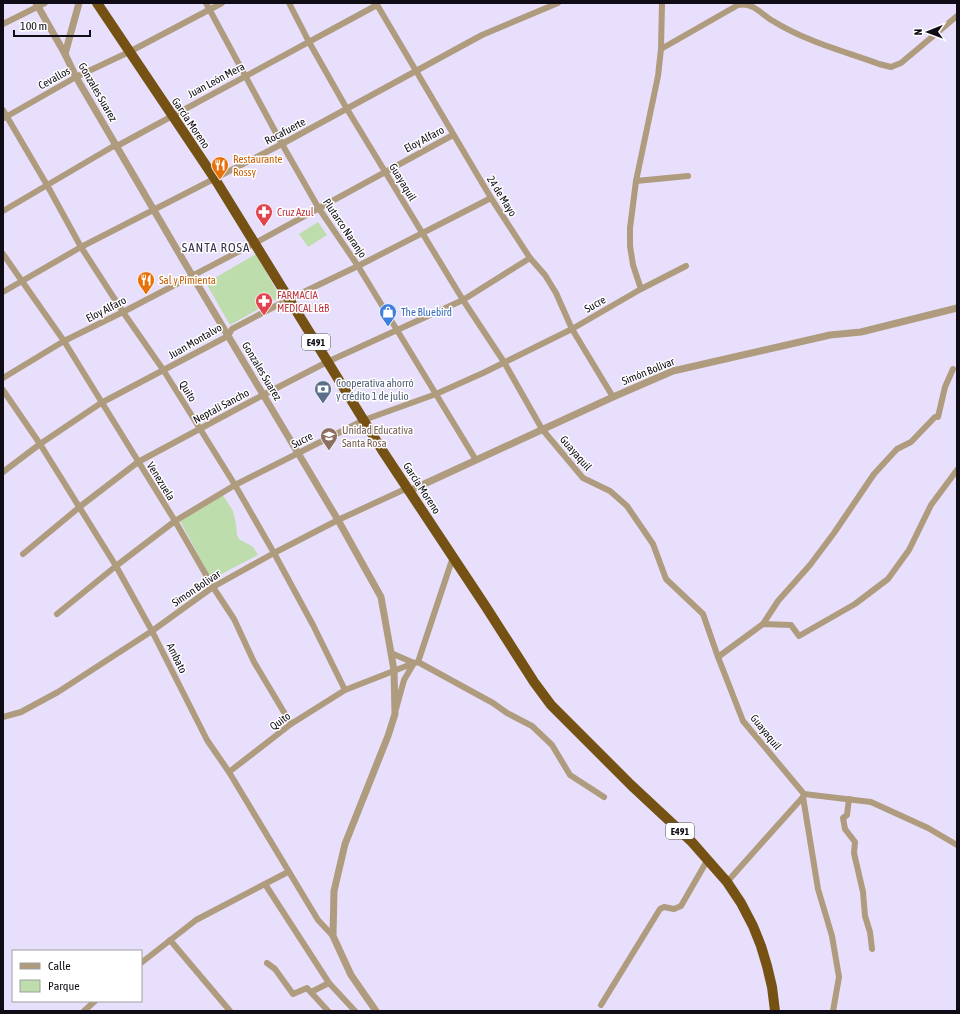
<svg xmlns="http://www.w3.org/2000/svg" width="960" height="1014" font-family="'Asap Condensed',sans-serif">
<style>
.green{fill:#beddac}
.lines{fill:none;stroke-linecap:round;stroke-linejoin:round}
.minor{stroke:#af9b7d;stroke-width:6}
.tertiary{stroke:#af9b7d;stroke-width:7}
.trunk{stroke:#755214;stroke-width:10}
.labels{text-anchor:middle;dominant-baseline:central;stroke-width:3;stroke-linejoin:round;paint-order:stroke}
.shield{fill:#fff;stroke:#57555b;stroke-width:1}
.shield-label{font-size:10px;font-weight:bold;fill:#0f0c15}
.street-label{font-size:11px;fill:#0f0c15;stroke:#fff}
.food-label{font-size:11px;fill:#c56008;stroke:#fff;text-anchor:start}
.health-label{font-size:11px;fill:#be3a42;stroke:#fff;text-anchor:start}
.shop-label{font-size:11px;fill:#366cbe;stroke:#fff;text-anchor:start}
.service-label{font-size:11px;fill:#4e5e75;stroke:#fff;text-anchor:start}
.education-label{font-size:11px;fill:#785e54;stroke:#fff;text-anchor:start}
.quarter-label{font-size:13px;letter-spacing:1px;fill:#393147;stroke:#fff}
</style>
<rect width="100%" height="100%" fill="#e8dffc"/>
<g class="green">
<polygon points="318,222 327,235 308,247 299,234"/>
<polygon points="256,254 280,297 230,325 206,283"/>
<polygon points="223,495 233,511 236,524 237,535 239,539 253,547 258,555 214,578 211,578 180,521"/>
</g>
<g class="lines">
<g class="minor">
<polyline points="206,3 282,144 318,207 358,266 476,460"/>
<polyline points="289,3 309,42 347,109 463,300 504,362 542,429 583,478 610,491 627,506 653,544 666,579 703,614 718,657 743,721 804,794 871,802 928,828 957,845"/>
<polyline points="376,3 491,198 530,258 545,275 556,293 572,329 613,397"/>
<polyline points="3,24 45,3"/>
<path d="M661,49L738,5C753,2 761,14 773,21C805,41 843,51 879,64L891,67L901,63L957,16"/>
<polyline points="3,110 47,185 81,247 123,312 164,371 235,485 274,553 313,625 345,690"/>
<polyline points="4,118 76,77 129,52 222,3"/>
<polyline points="636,181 688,176"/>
<polyline points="3,211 112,147 117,146 377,5"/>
<polyline points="3,254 64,341 175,521 213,587 234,619 254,662 291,724"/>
<polyline points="641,289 633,265 630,246 630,228 636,181 658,76 661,49 662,3"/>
<polyline points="3,292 81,247 282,144 482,35 558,3"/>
<polyline points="3,378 64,341 123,312 255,243 453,135"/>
<polyline points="3,390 40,444 116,566 152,631 207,740 229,772 318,920 333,936"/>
<polyline points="3,472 40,444 101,403 228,336 232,329 289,299 358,266 491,198"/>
<polyline points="23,554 82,505 138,462 263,395 327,362 463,300 530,258"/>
<polyline points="57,614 116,566 175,521 235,485 364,420 436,394 483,373 572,329 641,289 686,266"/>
<polyline points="763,624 778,601 810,565 834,533 874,474 897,449 911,442 935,417 938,417 945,387 953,369"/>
<polyline points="391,653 414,663"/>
<polyline points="718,657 763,624 791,625 799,636 855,604 888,579 909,550 931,505 957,470"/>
<polyline points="418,662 493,703 507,713 532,726 552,745 570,775 604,797"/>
<polyline points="396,709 404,680 414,663 418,662 453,557"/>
<polyline points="3,717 21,712 58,692 152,631 213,587 274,553 338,520 403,490 409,491"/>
<polyline points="229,772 291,724 345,690 414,663"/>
<polyline points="803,797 818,889 832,936 839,977 833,1011"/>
<polyline points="849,799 847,815 843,818 845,829 855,842 854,853 863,892 865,916 870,932 872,949"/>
<polyline points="727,882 803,797 804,795"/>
<polyline points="265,884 329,983 355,1011"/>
<polyline points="170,940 230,1011"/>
<polyline points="141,963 196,920 288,872"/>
<polyline points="267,963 275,969 293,994 307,988 328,1011"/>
<polyline points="311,992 329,983"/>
<polyline points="601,1005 660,909 664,907 674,909 681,906 708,859"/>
<polyline points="84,1011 95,1001"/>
</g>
<g class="tertiary">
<polyline points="36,3 65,54"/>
<polyline points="79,3 65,54 76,77 193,277 338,520 381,597 394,670 395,714 388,736 345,844 334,891 333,936 351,975 376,1011"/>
<polyline points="409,491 613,397 673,371 830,335 861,332 957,308"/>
</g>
<polyline class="trunk" points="97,3 215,179 382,450 486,607 534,682 551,705 631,785 691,841 727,882 741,903 753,926 761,946 767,966 772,987 775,1011"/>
</g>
<defs>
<g id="restaurant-pin" transform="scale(0.9)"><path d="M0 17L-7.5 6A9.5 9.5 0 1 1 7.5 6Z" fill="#e8710a" stroke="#fff"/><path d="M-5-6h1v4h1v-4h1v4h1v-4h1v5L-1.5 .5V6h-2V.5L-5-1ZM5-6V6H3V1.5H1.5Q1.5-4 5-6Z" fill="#fff"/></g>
<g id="pharmacy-pin" transform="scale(0.9)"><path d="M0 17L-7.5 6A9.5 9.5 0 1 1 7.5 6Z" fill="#e0444e" stroke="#fff"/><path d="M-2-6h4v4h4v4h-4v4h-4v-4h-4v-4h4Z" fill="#fff"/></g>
<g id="shop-pin" transform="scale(0.9)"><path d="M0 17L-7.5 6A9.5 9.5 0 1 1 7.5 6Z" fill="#3f7fe0" stroke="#fff"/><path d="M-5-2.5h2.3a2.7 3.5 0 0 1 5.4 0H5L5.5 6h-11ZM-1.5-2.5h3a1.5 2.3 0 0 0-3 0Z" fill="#fff"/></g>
<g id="bank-pin" transform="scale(0.9)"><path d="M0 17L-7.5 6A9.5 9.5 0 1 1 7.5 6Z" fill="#5c6f8a" stroke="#fff"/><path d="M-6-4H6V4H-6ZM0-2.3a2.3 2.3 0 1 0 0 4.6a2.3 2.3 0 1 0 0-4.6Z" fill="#fff"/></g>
<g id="school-pin" transform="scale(0.9)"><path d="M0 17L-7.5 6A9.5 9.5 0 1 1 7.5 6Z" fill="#8d6e63" stroke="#fff"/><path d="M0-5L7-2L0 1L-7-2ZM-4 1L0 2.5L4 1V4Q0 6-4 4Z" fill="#fff"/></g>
</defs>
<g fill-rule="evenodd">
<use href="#restaurant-pin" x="220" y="165"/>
<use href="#pharmacy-pin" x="264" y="212"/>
<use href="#restaurant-pin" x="146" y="280"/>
<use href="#pharmacy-pin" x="264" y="301"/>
<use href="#shop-pin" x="388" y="312"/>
<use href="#bank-pin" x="323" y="389"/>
<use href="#school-pin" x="329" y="436"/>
</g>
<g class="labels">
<g class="shield">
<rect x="302" y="334" width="28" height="16" rx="3"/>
<rect x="666" y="823" width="28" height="16" rx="3"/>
</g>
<g class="shield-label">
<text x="316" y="342">E491</text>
<text x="680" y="831">E491</text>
</g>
<g class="street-label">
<text transform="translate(54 78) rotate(-29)">Cevallos</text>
<text transform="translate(216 80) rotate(-28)">Juan León Mera</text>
<text transform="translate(98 92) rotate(60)">Gonzales Suarez</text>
<text transform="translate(191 123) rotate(56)">García Moreno</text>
<text transform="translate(285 131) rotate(-28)">Rocafuerte</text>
<text transform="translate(424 139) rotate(-28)">Eloy Alfaro</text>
<text transform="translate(403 182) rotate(59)">Guayaquil</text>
<text transform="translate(502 196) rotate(58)">24 de Mayo</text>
<text transform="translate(345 228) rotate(56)">Plutarco Naranjo</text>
<text transform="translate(595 304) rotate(-30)">Sucre</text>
<text transform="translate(106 309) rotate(-27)">Eloy Alfaro</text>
<text transform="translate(195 341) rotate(-30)">Juan Montalvo</text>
<text transform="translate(262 371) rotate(59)">Gonzales Suarez</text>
<text transform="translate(648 371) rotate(-22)">Simón Bolívar</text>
<text transform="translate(188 391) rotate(59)">Quito</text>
<text transform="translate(221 406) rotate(-28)">Neptali Sancho</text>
<text transform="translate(302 440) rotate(-27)">Sucre</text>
<text transform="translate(576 453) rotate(49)">Guayaquil</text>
<text transform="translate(161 481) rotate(58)">Venezuela</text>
<text transform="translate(422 488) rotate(57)">García Moreno</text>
<text transform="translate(196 588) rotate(-34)">Simon Bolivar</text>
<text transform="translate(177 658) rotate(63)">Ambato</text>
<text transform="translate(280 721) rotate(-36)">Quito</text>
<text transform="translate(766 732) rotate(51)">Guayaquil</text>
</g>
<g class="food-label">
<text x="233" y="159">Restaurante<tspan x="233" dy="13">Rossy</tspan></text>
<text x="159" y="280">Sal y Pimienta</text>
</g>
<g class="health-label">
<text x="277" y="212">Cruz Azul</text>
<text x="277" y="295">FARMACIA<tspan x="277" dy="13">MEDICAL L&amp;B</tspan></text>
</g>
<g class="shop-label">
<text x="401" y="312">The Bluebird</text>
</g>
<g class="service-label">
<text x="336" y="383">Cooperativa ahorró<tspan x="336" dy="13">y crédito 1 de julio</tspan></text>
</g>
<g class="education-label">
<text x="342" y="430">Unidad Educativa<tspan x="342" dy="13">Santa Rosa</tspan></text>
</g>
<g class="quarter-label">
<text x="216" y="247">SANTA ROSA</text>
</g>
</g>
<rect width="960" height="1014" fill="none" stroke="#0f0c15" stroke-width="8"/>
<rect x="12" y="950" width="130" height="52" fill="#ffffff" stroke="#9f9ea1"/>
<rect x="20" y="963" width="20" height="6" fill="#af9b7d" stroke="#9f9ea1"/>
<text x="48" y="970" font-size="12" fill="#0f0c15">Calle</text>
<rect x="20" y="980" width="20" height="12" fill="#beddac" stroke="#9f9ea1"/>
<text x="48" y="990" font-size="12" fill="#0f0c15">Parque</text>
<g transform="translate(928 32) rotate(269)" stroke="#ffffff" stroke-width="3" paint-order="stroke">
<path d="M0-3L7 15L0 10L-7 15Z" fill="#0f0c15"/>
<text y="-6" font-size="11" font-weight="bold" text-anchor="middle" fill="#0f0c15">N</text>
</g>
<path d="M14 30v6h76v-6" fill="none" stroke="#0f0c15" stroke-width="2"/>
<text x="20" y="30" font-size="12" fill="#0f0c15" stroke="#ffffff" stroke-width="3" paint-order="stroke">100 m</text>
</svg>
